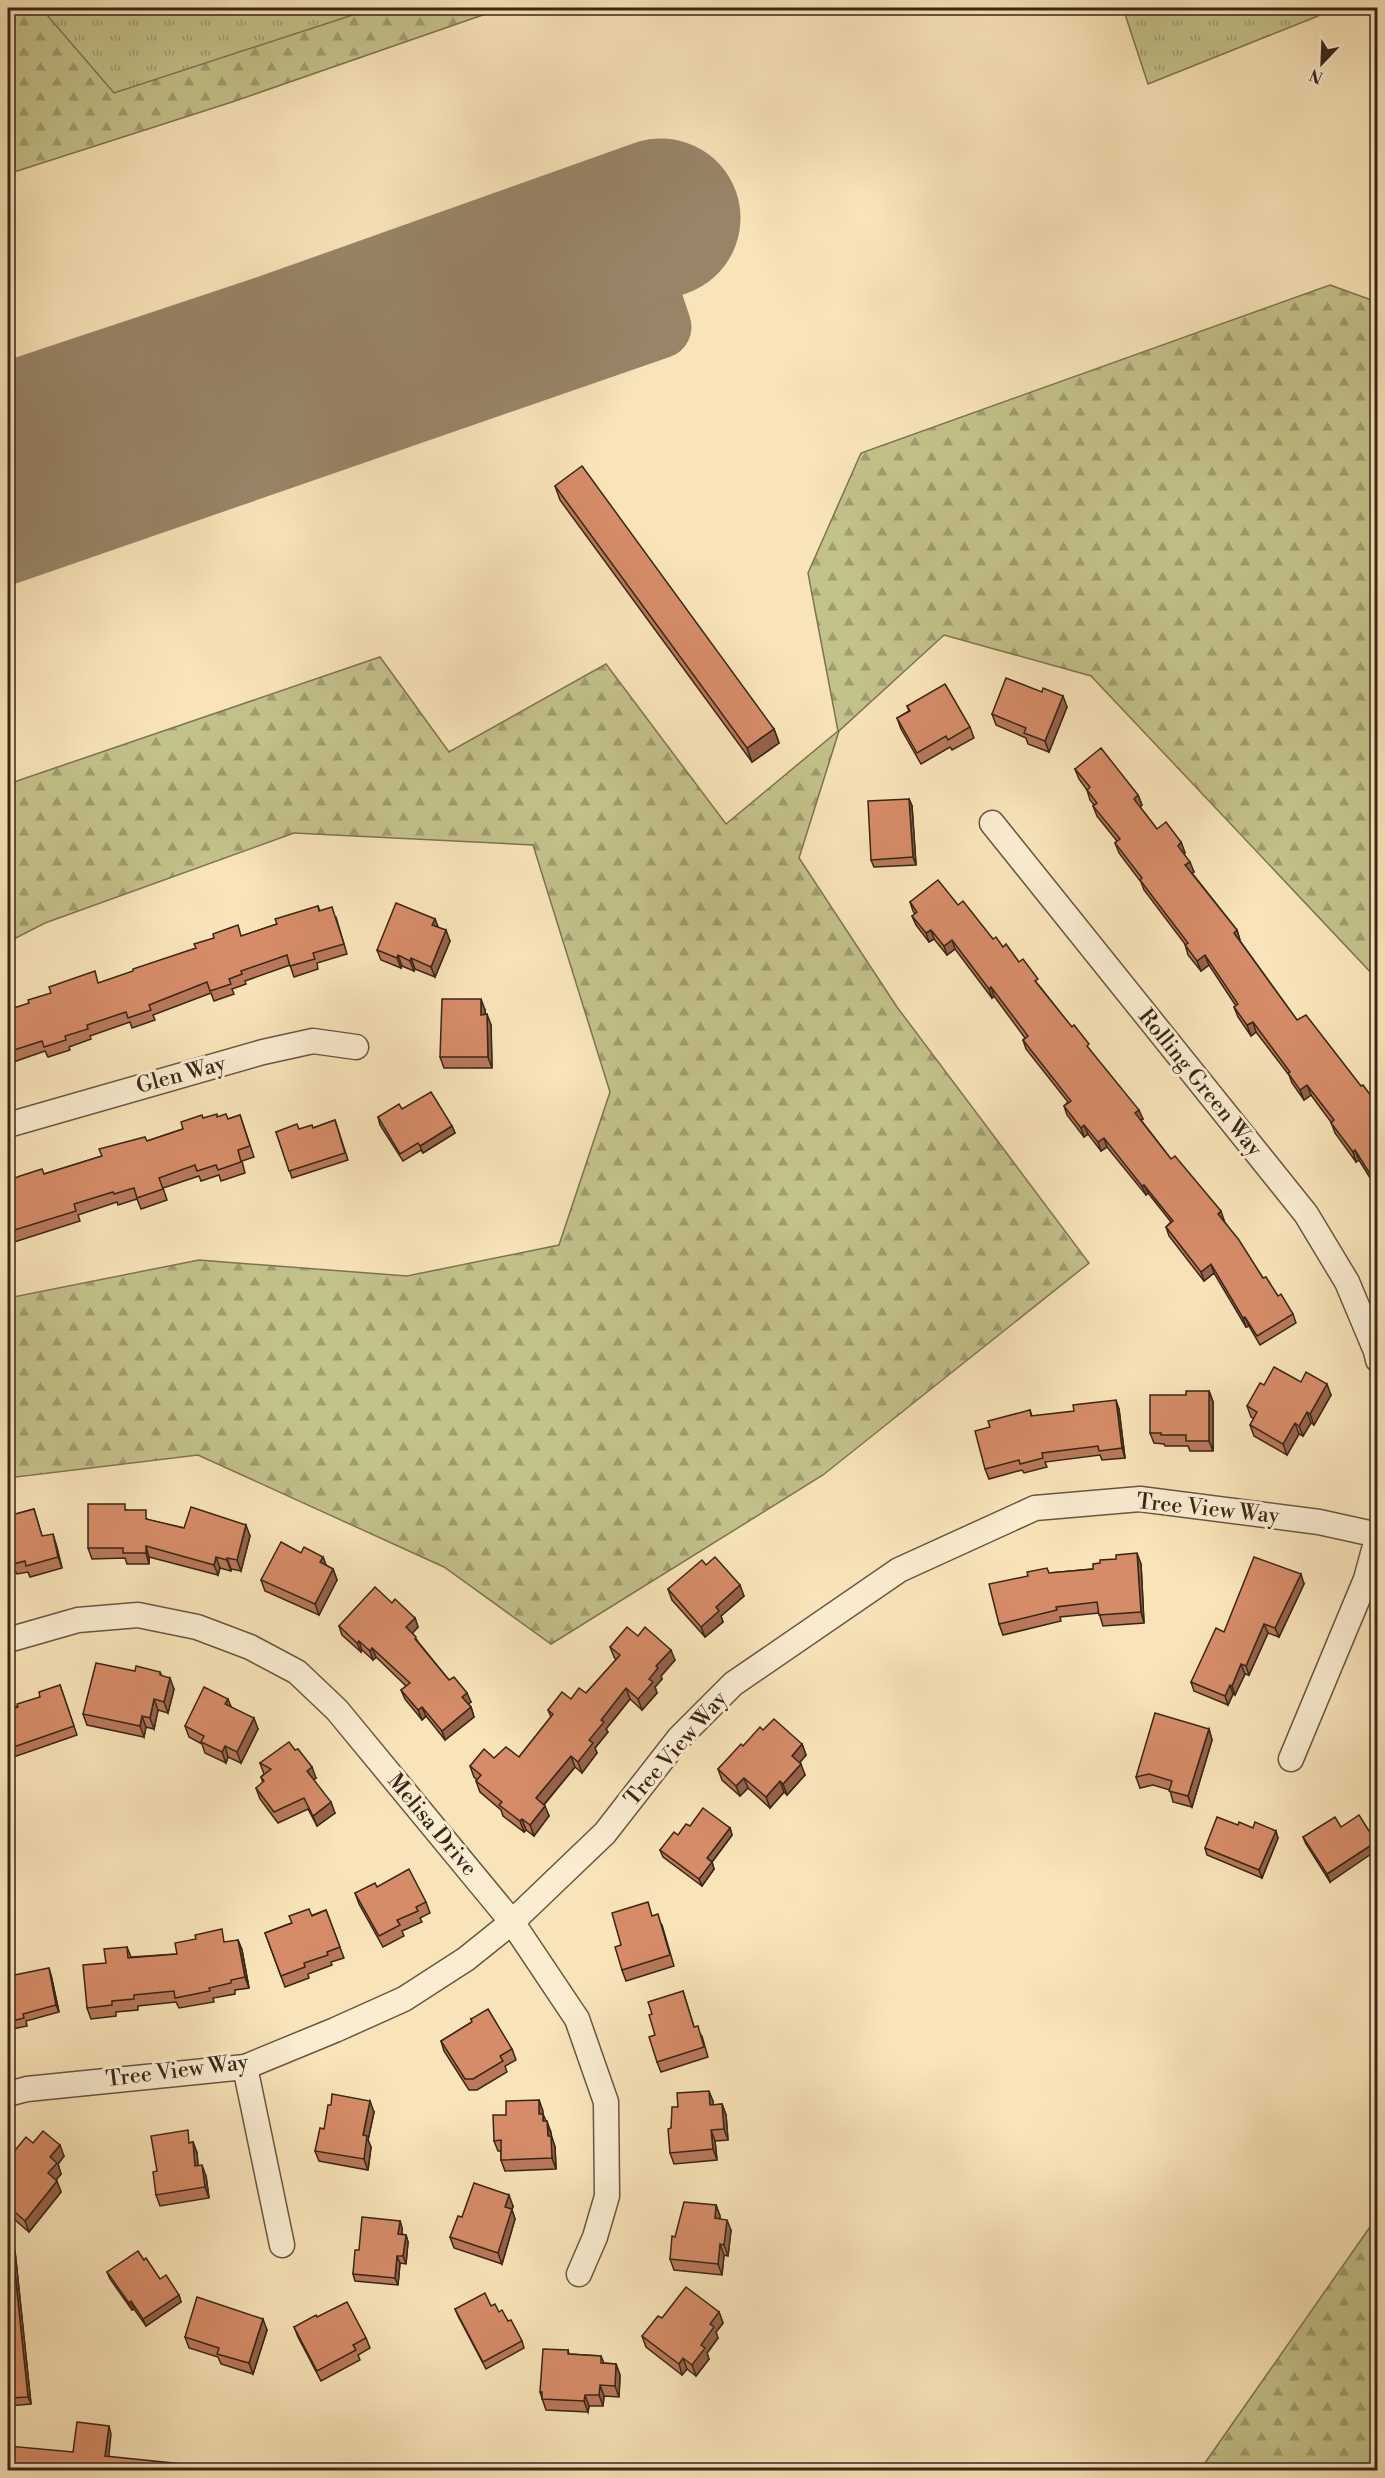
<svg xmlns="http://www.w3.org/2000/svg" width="1385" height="2478" font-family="'Libre Bodoni',serif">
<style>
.forest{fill:url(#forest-firs);stroke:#7e7451;stroke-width:1.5}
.park{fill:url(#park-tufts);stroke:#7e7451;stroke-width:1.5}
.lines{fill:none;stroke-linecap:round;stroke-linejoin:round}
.taxiway{stroke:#988568;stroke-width:63}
.runway{stroke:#988568;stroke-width:159}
.street-casing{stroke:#685640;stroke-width:27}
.street{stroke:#fbedd2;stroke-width:24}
.wall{fill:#b9785a;stroke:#372617;stroke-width:1.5}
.shaded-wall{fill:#96624a;stroke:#372617;stroke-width:1.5}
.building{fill:#d78c69;stroke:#372617;stroke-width:1.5}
.labels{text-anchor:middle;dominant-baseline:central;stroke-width:6;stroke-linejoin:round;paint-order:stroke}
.street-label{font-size:22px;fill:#372617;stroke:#fbedd2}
</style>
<defs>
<pattern id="forest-firs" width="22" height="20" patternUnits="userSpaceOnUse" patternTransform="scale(1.5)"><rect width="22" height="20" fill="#c4c28b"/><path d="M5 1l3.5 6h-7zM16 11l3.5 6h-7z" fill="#a09d71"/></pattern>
<pattern id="park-tufts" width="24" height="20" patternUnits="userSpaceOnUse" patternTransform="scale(1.5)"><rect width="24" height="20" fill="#c4c28b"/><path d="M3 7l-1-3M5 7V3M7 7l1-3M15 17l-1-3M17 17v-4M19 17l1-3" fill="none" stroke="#a09d71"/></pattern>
</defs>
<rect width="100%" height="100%" fill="#f9e4b9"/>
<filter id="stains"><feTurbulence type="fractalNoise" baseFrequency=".00333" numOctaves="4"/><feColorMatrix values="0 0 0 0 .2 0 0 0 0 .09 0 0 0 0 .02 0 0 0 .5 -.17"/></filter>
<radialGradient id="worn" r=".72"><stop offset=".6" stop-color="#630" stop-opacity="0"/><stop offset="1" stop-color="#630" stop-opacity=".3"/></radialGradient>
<g class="forest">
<polygon points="8,8 503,8 232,102 8,174"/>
<polygon points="1330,285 1377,302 1377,979 1091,676 944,635 839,731 799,858 897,1007 1089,1263 823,1475 551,1644 444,1567 198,1455 8,1478 8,1298 199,1260 407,1276 559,1245 610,1092 533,845 294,833 45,923 8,942 8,784 380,657 449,752 606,664 726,824 838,731 808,573 861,453"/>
<polygon points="1377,2217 1377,2470 1200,2470"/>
</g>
<g class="park">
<polygon points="41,8 374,8 114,93"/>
<polygon points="1123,8 1314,8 1318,16 1148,84"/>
</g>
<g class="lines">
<g class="taxiway">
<polyline points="284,352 317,445"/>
<polyline points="8,553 660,327 628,230"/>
</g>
<polyline class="runway" points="8,444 284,352 661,218"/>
<g class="street-casing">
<g id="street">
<polyline points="992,823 1306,1214 1347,1282 1376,1351 1378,1360"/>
<polyline points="8,1125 263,1052 313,1041 356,1047"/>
<polyline points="8,1640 78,1620 138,1615 197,1627 250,1647 297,1672 337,1710 512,1922 577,2019 606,2102 607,2196 595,2237 579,2274"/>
<polyline points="1291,1759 1366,1579 1378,1535"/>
<polyline points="245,2067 282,2245"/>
<polyline points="8,2094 27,2089 245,2067 335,2030 404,1999 466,1959 512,1922 605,1833 679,1738 733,1684 899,1570 1035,1508 1140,1499 1319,1522 1378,1535"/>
</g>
</g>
<use href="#street" class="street"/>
</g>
<g class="wall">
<polygon points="555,486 774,729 779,743 752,762 560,500"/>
<polygon points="907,706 970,727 974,738 952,750 950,747 921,764 901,729 897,718 909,711"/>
<polygon points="1067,707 1049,752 1028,744 1026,738 996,725 992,714"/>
<polygon points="1075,769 1138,795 1142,805 1140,807 1157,829 1181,842 1185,853 1184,854 1194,872 1192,873 1237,930 1240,941 1297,1020 1377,1104 1377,1189 1359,1160 1356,1162 1335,1133 1331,1122 1311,1095 1304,1100 1292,1083 1289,1075 1256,1032 1251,1036 1238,1017 1234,1007 1236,1006 1209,965 1201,971 1188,955 1185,944 1144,890 1141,882 1119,853 1115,843 1117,841 1097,816 1093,806 1094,805 1090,800 1087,790 1079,779"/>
<polygon points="909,799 912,806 916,865 874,867 871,860"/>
<polygon points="910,902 958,905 993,939 1003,947 1019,962 1041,988 1092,1053 1143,1119 1141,1120 1171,1159 1224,1220 1224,1221 1263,1278 1293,1314 1296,1323 1260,1345 1249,1326 1246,1327 1214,1273 1204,1281 1169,1236 1166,1227 1171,1222 1148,1193 1146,1195 1107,1147 1101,1151 1088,1134 1084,1137 1067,1115 1064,1106 1068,1102 1026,1049 1023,1040 1025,1038 994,996 992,998 955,949 947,955 934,939 929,942 916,925 912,916 915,914 913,911"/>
<polygon points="318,906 320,911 336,917 347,954 317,963 318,969 294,977 290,965 245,981 246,984 232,989 234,994 214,1001 211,993 153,1015 155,1020 132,1028 130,1022 90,1036 91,1039 69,1047 70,1050 48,1057 45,1051 8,1064 8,1010 99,983 242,936 277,924"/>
<polygon points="435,919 438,927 450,941 435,977 415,969 414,971 402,966 401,968 381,960 377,950"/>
<polygon points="485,1010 485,1014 491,1025 492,1068 444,1068 440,1057"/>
<polygon points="402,1109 452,1126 455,1133 423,1153 421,1150 403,1161 380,1125 378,1117"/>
<polygon points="240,1115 254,1157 242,1161 245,1173 221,1181 219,1175 201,1181 199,1176 163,1188 167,1200 141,1209 137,1199 118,1205 117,1202 78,1215 80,1221 8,1244 8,1181 44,1174 102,1156 183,1129 203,1118 218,1117 228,1119"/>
<polygon points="335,1120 348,1160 292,1178 276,1132 313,1128"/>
<polygon points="1301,1382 1331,1395 1314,1425 1311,1423 1303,1436 1299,1434 1287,1455 1254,1436 1250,1425 1254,1419 1251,1417 1247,1406 1264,1385"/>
<polygon points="1209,1391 1213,1402 1213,1451 1190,1451 1188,1446 1165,1446 1164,1444 1154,1443 1150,1433 1186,1395"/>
<polygon points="1119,1409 1125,1458 1102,1460 1100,1455 1045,1462 1047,1467 1024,1473 1022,1470 989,1479 985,1469 990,1427 1030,1410 1032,1416"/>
<polygon points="34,1509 42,1536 56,1544 62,1568 30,1577 28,1572 17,1574 16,1572 8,1574 8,1516"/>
<polygon points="127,1510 149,1520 184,1528 250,1536 241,1571 231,1569 231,1571 220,1568 218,1575 149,1557 149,1564 127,1564 125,1558 92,1559 88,1548"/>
<polygon points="301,1553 323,1557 326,1565 333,1569 337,1580 319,1615 265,1591 261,1580"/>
<polygon points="1141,1564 1144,1623 1103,1626 1099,1613 1060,1617 1061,1621 1003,1635 999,1624 1028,1576 1049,1573 1093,1569"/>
<polygon points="706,1565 744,1596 721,1616 723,1622 705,1637 672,1600 668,1589"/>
<polygon points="1304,1584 1279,1637 1268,1633 1249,1675 1245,1674 1235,1695 1233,1694 1228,1705 1194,1691 1191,1682 1224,1632"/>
<polygon points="392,1603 415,1618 418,1627 412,1633 419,1643 449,1680 471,1702 468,1704 471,1707 474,1717 445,1740 426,1716 422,1720 405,1699 401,1690 406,1686 376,1657 373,1660 362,1650 361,1652 342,1635 339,1626"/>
<polygon points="638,1636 675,1660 661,1676 662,1679 655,1687 657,1693 642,1710 630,1699 606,1729 608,1732 595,1748 597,1753 582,1773 575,1767 544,1805 549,1816 534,1836 526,1830 524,1832 503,1816 501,1810 480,1792 476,1781 477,1780 474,1777 470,1766 494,1758 519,1757 551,1717 548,1710 571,1699 586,1693 616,1660 614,1657 610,1647"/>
<polygon points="135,1671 160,1672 162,1676 174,1689 168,1713 158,1710 154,1729 146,1727 144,1737 87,1725 83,1714"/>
<polygon points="60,1685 77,1735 8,1759 8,1710 40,1697"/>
<polygon points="231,1707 258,1729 241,1763 228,1757 226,1763 205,1753 202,1744 189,1737 185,1726"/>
<polygon points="1209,1729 1212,1740 1192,1807 1173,1802 1170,1790 1153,1785 1140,1788 1136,1777"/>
<polygon points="763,1730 802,1744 806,1755 799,1763 805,1775 787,1795 784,1792 770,1808 748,1788 740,1796 722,1780 718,1769 743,1746"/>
<polygon points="1377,1753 1377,1784 1374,1782 1371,1772"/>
<polygon points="260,1763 316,1778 313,1780 335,1813 317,1826 308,1809 278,1823 260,1799 256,1788 263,1783 261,1777 264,1774"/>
<polygon points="1238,1825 1278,1838 1262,1878 1207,1855 1205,1848"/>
<polygon points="690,1826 730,1828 732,1835 712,1862 714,1869 702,1886 663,1857 660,1850 678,1835"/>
<polygon points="1341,1827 1330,1882 1306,1844 1303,1837"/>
<polygon points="377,1887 426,1902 430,1913 420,1918 422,1922 402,1931 404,1936 383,1947 359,1904 355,1893"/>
<polygon points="326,1910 344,1958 331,1962 332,1965 308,1974 309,1978 285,1987 265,1933"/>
<polygon points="653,1916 662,1925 674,1966 626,1981 622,1970 621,1945"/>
<polygon points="238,1940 242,1950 249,1988 235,1990 235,1994 213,1998 214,2002 179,2008 176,2002 138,2006 138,2010 116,2012 116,2016 91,2019 87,2008 106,1963 127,1947 131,1957 177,1954"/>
<polygon points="51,1975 59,2012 26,2021 27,2026 8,2030 8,1978"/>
<polygon points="683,1991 694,2027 702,2036 708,2057 661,2072 657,2062 655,2035 652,2014"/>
<polygon points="471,2019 512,2049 516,2060 505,2066 507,2072 477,2090 469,2090 444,2051 441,2041 472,2022"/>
<polygon points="539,2100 543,2114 551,2132 551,2136 555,2147 556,2169 505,2171 501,2160 501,2151 498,2151 494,2141 506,2115"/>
<polygon points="713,2101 713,2105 722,2104 726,2115 728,2140 715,2141 717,2160 674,2164 670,2153 671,2128 678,2107"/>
<polygon points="374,2112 368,2140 371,2147 368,2170 319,2161 315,2151 324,2129"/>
<polygon points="192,2142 193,2142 197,2153 198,2166 206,2176 209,2198 160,2206 156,2195 157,2171"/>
<polygon points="33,2143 64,2156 58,2164 61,2174 56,2180 61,2192 29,2232 8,2214 8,2159"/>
<polygon points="716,2205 720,2216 720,2219 731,2230 728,2256 724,2255 722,2275 674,2270 670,2259 675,2237"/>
<polygon points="513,2206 512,2210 515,2219 502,2264 454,2248 450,2237 462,2217"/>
<polygon points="400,2221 402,2228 402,2234 406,2235 408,2242 406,2264 400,2263 398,2285 355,2281 353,2274 359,2250"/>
<polygon points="8,2245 15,2251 31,2404 8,2406"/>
<polygon points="144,2260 160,2279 179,2295 181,2302 146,2326 134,2309 132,2310 110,2279 107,2272"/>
<polygon points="491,2306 499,2312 508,2321 522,2341 524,2348 486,2369 458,2316 455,2309"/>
<polygon points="719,2312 723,2323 716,2332 718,2338 707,2353 709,2359 696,2376 687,2369 682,2375 646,2347 642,2336 662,2318"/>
<polygon points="294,2327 366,2338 370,2348 358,2355 360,2360 321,2381 298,2337"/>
<polygon points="267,2330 253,2374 221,2364 218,2357 189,2348 185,2337"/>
<polygon points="568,2350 569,2354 601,2356 604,2363 616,2364 620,2375 619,2397 604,2396 603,2406 589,2406 588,2412 546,2410 540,2392"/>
</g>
<g class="shaded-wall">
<polygon points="1063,696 1067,707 1049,752 1045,741"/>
<polygon points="774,729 779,743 752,762 747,748"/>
<polygon points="1138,795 1142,805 1137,809 1134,799"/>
<polygon points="909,799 912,806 916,865 913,857"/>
<polygon points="1181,842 1185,853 1181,856 1178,846"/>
<polygon points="1190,862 1194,872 1189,875 1185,865"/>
<polygon points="435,919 439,930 432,925"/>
<polygon points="446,930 450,941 435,977 431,967"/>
<polygon points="931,930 934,939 929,942 926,933"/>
<polygon points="1237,930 1240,940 1238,943 1234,933"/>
<polygon points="952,940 955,949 947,955 944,946"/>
<polygon points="398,955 402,966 401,968 397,958"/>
<polygon points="1205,955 1209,965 1201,971 1197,961"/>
<polygon points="411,958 415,969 414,971 410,961"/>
<polygon points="991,987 994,996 992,998 989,989"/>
<polygon points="481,999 485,1010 485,1025 481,1015"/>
<polygon points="487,1014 491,1025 492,1068 488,1057"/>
<polygon points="1253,1022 1256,1032 1251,1036 1247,1025"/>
<polygon points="1307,1085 1311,1095 1304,1100 1300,1090"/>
<polygon points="1139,1110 1143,1119 1138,1122 1135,1113"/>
<polygon points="1084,1125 1088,1134 1084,1137 1081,1128"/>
<polygon points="452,1126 455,1133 423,1153 420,1146"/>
<polygon points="1104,1138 1107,1147 1101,1151 1098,1142"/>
<polygon points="1355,1150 1359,1160 1356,1162 1353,1152"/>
<polygon points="1144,1185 1148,1193 1146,1195 1142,1186"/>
<polygon points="1221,1211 1224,1220 1221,1223 1218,1214"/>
<polygon points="1211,1264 1214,1273 1204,1281 1201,1272"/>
<polygon points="1245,1317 1249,1326 1246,1327 1243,1318"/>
<polygon points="1327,1384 1331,1395 1314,1425 1310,1414"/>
<polygon points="1209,1391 1213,1402 1213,1451 1209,1441"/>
<polygon points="1116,1400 1119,1409 1125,1458 1122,1448"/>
<polygon points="1307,1412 1311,1423 1303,1436 1299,1426"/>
<polygon points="1295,1423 1299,1434 1287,1455 1283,1444"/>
<polygon points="246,1525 250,1536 241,1571 237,1560"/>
<polygon points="53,1534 56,1544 62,1568 58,1557"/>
<polygon points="146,1546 149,1557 149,1564 146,1553"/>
<polygon points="1137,1553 1141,1564 1144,1623 1141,1612"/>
<polygon points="216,1557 220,1568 218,1575 214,1565"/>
<polygon points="323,1557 327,1568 320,1562"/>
<polygon points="227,1558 231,1569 231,1571 227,1560"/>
<polygon points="333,1569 337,1580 319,1615 315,1604"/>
<polygon points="1301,1574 1304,1584 1279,1637 1275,1628"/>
<polygon points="740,1585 744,1596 721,1616 723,1622 705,1637 701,1627 716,1607"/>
<polygon points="415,1618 418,1627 409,1637 406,1627"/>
<polygon points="1264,1624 1268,1633 1249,1675 1246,1666"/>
<polygon points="359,1641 362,1650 361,1652 357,1643"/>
<polygon points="372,1648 376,1657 373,1660 370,1651"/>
<polygon points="671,1650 675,1660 661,1676 662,1679 655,1687 657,1693 642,1710 638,1699 656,1666"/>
<polygon points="1241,1664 1245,1674 1235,1695 1232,1686"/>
<polygon points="170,1678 174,1689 168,1713 164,1702"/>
<polygon points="1230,1685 1233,1694 1228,1705 1225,1696"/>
<polygon points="626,1688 630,1699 606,1729 608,1732 595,1748 597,1753 582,1773 578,1762 589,1740 601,1720"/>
<polygon points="467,1693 471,1702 466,1706 462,1697"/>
<polygon points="154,1699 158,1710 154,1729 150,1718"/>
<polygon points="228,1699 232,1709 225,1704"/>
<polygon points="422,1707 426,1716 422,1720 418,1710"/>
<polygon points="471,1707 474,1717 445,1740 442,1731"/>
<polygon points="142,1716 146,1727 144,1737 140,1726"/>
<polygon points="254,1718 258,1729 241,1763 237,1752"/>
<polygon points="1209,1729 1212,1740 1192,1807 1188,1796"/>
<polygon points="802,1744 806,1755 796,1767 792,1756"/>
<polygon points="225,1746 228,1757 226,1763 222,1752"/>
<polygon points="571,1756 575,1767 540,1809 536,1798"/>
<polygon points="801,1764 805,1775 787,1795 783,1784"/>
<polygon points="312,1767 316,1778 311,1782 307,1771"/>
<polygon points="744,1778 748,1788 740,1796 736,1786"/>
<polygon points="780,1781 784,1792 770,1808 766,1797"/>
<polygon points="331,1802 335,1813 317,1826 313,1816"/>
<polygon points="545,1806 549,1816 534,1836 530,1825"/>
<polygon points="522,1819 526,1830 524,1832 520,1821"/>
<polygon points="730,1828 732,1835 712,1862 714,1869 702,1886 699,1879 707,1858"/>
<polygon points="1276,1831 1278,1838 1262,1878 1259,1870"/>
<polygon points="1376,1842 1377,1850 1330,1882 1327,1874"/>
<polygon points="238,1940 242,1950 249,1988 245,1977"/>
<polygon points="49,1968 51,1975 59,2012 56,2005"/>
<polygon points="709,2091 713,2101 714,2116 710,2105"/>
<polygon points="539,2100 543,2111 543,2125 539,2114"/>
<polygon points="370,2101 374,2112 368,2140 371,2147 368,2170 364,2159 363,2135"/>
<polygon points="722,2104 726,2115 728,2140 724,2129"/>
<polygon points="547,2121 555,2147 556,2169 552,2158 548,2136"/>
<polygon points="711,2130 715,2141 717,2160 713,2149"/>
<polygon points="193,2142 197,2153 199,2177 195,2166"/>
<polygon points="60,2145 64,2156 58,2164 61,2174 52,2184 48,2173 50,2157"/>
<polygon points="202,2165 206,2176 209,2198 205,2187"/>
<polygon points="57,2181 61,2192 29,2232 25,2221"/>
<polygon points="509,2195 513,2206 512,2210 515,2219 502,2264 498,2253 505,2207"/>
<polygon points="716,2205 720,2216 719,2229 715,2218"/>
<polygon points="727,2220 731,2230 728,2256 724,2245"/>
<polygon points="400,2221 402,2228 401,2241 398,2234"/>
<polygon points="406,2235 408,2242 406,2264 403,2256"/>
<polygon points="12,2244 15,2251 31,2404 28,2397"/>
<polygon points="720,2244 724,2255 722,2275 718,2264"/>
<polygon points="397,2256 400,2263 398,2285 395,2278"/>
<polygon points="179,2295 181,2302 146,2326 143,2319"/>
<polygon points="131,2301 134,2309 132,2310 129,2303"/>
<polygon points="719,2312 723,2323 716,2332 718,2338 707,2353 709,2359 696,2376 692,2365 710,2324"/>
<polygon points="263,2319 267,2330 253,2374 249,2363"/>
<polygon points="683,2358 687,2369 682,2375 679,2364"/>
<polygon points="616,2364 620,2375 619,2397 615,2386"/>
<polygon points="600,2385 604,2396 603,2406 599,2395"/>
<polygon points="585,2395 589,2406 588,2412 584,2401"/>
<polygon points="109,2426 111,2434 108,2464 105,2456"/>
</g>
<g class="building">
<polygon points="582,466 774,729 747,748 555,486"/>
<polygon points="1006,678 1042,692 1043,688 1063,696 1045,741 1024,733 1026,728 992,714"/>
<polygon points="945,684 970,727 948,740 946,736 917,753 897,718 910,711 907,706"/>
<polygon points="1101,748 1138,795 1134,799 1157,829 1166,822 1181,842 1178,846 1190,862 1185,865 1237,930 1234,933 1297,1020 1306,1015 1361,1086 1363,1085 1377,1104 1377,1107 1375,1109 1377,1113 1377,1185 1355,1150 1353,1152 1331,1123 1334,1120 1307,1085 1300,1090 1288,1073 1290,1072 1253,1022 1247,1025 1234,1007 1238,1004 1205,955 1197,961 1185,945 1188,943 1140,880 1142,878 1115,843 1120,839 1093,806 1097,803 1087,790 1090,787 1075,769"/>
<polygon points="909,799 913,857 871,860 868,801"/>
<polygon points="938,880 958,905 963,901 993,939 996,937 1003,947 1006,944 1019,962 1023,959 1038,979 1035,981 1072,1027 1074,1025 1089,1044 1087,1046 1139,1110 1135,1113 1171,1159 1175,1156 1221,1211 1218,1214 1239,1240 1263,1278 1266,1277 1278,1296 1281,1294 1293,1314 1257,1336 1245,1317 1243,1318 1211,1264 1201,1272 1166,1227 1173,1221 1144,1185 1142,1186 1104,1138 1098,1142 1084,1125 1081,1128 1064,1106 1071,1101 1023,1040 1028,1036 991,987 989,989 952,940 944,946 931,930 926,933 912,916 917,912 910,902"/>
<polygon points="396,903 435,919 432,925 446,930 431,967 411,958 410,961 398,955 397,958 377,950"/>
<polygon points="318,906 319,911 332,907 344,944 313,953 315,959 290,966 287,955 241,971 242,974 229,979 231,984 210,991 207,982 149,1005 151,1010 128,1018 126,1012 87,1025 88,1029 65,1036 66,1040 44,1047 42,1041 8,1052 8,1010 29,1003 28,1000 51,993 49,987 95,971 98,983 133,971 133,969 196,948 194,944 214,938 213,934 238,925 241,936 277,924 275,919"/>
<polygon points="442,999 481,999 481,1015 487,1014 488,1057 440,1057"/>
<polygon points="431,1092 452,1126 420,1146 418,1143 400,1154 378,1117 399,1104 402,1109"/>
<polygon points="217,1114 217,1117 226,1114 228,1119 240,1115 250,1146 238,1150 241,1162 218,1170 216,1165 197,1171 195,1165 159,1178 163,1189 137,1198 134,1188 114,1194 113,1192 74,1204 76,1211 8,1232 8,1181 20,1176 42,1169 44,1174 102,1156 99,1149 145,1137 147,1141 183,1129 181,1122 202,1115 203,1118"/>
<polygon points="335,1120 345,1153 289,1171 276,1132 297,1124 299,1129 312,1125 313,1128"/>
<polygon points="1274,1367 1301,1382 1306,1372 1327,1384 1310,1414 1307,1412 1299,1426 1295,1423 1283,1444 1250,1425 1257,1412 1247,1406 1260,1383 1264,1385"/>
<polygon points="1186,1391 1209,1391 1209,1441 1186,1441 1186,1435 1161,1435 1161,1433 1150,1433 1150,1395 1186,1395"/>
<polygon points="1116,1400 1122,1448 1099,1451 1098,1446 1042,1453 1043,1458 1020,1464 1019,1460 985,1469 975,1431 990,1427 988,1421 1030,1410 1031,1416 1074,1411 1073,1405"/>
<polygon points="88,1504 125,1504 125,1510 146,1510 146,1519 184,1528 191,1507 246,1525 237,1560 227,1558 227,1560 216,1557 214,1565 146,1546 146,1553 123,1553 123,1548 88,1548"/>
<polygon points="34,1509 42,1536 53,1534 58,1557 26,1566 25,1561 13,1564 12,1561 8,1562 8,1516"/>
<polygon points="281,1542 301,1553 304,1547 323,1557 320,1562 333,1569 315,1604 261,1580"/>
<polygon points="1137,1553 1141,1612 1099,1615 1097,1602 1056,1607 1057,1610 999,1624 989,1584 1028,1576 1027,1572 1047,1568 1049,1573 1093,1569 1093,1564 1100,1563 1100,1560 1116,1559 1116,1555"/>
<polygon points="715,1557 740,1585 716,1607 719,1611 701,1627 668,1589 702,1560 706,1565"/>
<polygon points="1254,1557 1301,1574 1275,1628 1264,1624 1246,1666 1241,1664 1232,1686 1230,1685 1225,1696 1191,1682 1216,1628 1224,1632"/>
<polygon points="375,1587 392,1603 395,1599 415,1618 406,1627 416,1637 415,1639 449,1680 454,1677 467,1693 462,1697 471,1707 442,1731 422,1707 418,1710 401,1690 410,1683 372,1648 370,1651 359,1641 357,1643 339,1626"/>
<polygon points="627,1627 638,1636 645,1627 671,1650 656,1666 658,1668 649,1679 653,1682 638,1699 626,1688 601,1720 604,1722 589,1740 593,1743 578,1762 571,1756 536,1798 545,1806 530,1825 522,1819 520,1821 499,1805 502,1802 476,1781 481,1775 470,1766 484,1749 494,1758 506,1747 519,1757 553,1714 548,1710 562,1692 571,1699 579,1688 586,1693 620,1655 610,1647"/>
<polygon points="96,1663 135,1671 136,1666 160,1672 160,1675 170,1678 164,1702 154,1699 150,1718 142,1716 140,1726 83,1714"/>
<polygon points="60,1685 74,1726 8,1749 8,1710 18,1707 17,1704 40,1697 39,1692"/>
<polygon points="204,1687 228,1699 225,1704 254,1718 237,1752 225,1746 222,1752 201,1742 204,1736 185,1726"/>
<polygon points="1155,1713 1209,1729 1188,1796 1169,1791 1172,1781 1149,1774 1136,1777"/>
<polygon points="774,1719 802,1744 792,1756 801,1764 783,1784 780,1781 766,1797 744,1778 736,1786 718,1769 741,1744 743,1746 760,1727 763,1730"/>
<polygon points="289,1742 295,1750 298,1749 312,1767 307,1771 331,1802 313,1816 304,1798 274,1812 256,1788 264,1781 261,1777 271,1769 260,1763"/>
<polygon points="1377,1753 1377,1775 1371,1772"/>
<polygon points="703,1808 730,1828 707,1858 712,1862 699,1879 660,1850 674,1832 678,1835 686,1824 690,1826"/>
<polygon points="1359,1815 1376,1842 1327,1874 1303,1837 1335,1817 1341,1827"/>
<polygon points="1217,1817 1238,1825 1239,1822 1253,1828 1255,1822 1276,1831 1259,1870 1205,1848"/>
<polygon points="409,1869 426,1902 416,1907 418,1911 397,1920 400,1925 379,1936 355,1893 375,1883 377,1887"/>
<polygon points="648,1902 652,1916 658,1914 670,1955 622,1970 615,1947 621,1945 612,1913"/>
<polygon points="309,1909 312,1916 326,1910 340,1947 327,1952 328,1955 304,1963 305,1967 281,1976 265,1933 292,1923 289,1916"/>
<polygon points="222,1929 224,1942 238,1940 245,1977 231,1980 231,1983 209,1988 210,1991 175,1998 174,1991 134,1995 134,1999 112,2001 112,2005 87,2008 83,1965 106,1963 104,1949 127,1947 128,1958 177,1954 175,1943 196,1939 195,1935"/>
<polygon points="49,1968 56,2005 23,2014 24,2018 8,2022 8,1978 14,1977 14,1975"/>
<polygon points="683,1991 694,2027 698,2026 704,2047 657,2062 649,2037 655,2035 649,2015 652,2014 648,2002"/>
<polygon points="488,2009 512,2049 500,2056 503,2061 473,2079 465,2079 441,2041 472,2022 471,2019"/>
<polygon points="709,2091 710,2105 722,2104 724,2129 711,2130 713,2149 670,2153 668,2129 671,2128 672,2107 678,2107 677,2093"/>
<polygon points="332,2094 370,2101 363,2135 367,2136 364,2159 315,2151 320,2128 324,2129 328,2105 331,2105"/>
<polygon points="539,2100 539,2114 543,2114 543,2121 547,2121 548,2136 551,2136 552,2158 501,2160 501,2140 494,2141 493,2115 506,2115 506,2101"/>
<polygon points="188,2130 189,2143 193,2142 195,2166 202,2165 205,2187 156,2195 153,2172 157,2171 151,2136"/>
<polygon points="43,2131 60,2145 50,2157 57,2163 48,2173 57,2181 25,2221 8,2206 8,2159 26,2137 33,2143"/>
<polygon points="474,2183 509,2195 505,2207 512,2209 498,2253 450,2237 458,2216 462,2217"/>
<polygon points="684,2202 716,2205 715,2218 727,2220 724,2245 720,2244 718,2264 670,2259 672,2236 675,2237"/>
<polygon points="362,2217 400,2221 398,2234 406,2235 403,2256 397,2256 395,2278 353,2274 355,2250 359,2250"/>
<polygon points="12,2244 28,2397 8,2398 8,2245"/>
<polygon points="138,2251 144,2260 146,2258 160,2279 166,2275 179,2295 143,2319 131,2301 129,2303 107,2272"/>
<polygon points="686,2287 719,2312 710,2324 714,2327 701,2345 705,2348 692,2365 683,2358 679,2364 642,2336 658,2316 662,2318"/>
<polygon points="485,2293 491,2306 495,2304 499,2312 502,2310 508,2321 511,2320 522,2341 483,2362 455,2309"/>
<polygon points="197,2297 263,2319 249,2363 217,2354 219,2348 185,2337"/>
<polygon points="347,2302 366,2338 353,2345 356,2350 317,2371 294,2327 316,2315 317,2317"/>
<polygon points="543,2349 568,2350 568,2354 601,2356 601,2363 616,2364 615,2386 600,2385 599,2395 585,2395 584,2401 542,2399 542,2392 540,2392"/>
<polygon points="77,2422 109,2426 105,2456 242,2470 8,2470 8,2446 73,2452"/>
</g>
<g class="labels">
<g class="street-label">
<text transform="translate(181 1075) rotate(-15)">Glen Way</text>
<text transform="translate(1200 1083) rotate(51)">Rolling Green Way</text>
<text transform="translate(1208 1509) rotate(6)">Tree View Way</text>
<text transform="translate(676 1749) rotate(-49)">Tree View Way</text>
<text transform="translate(432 1825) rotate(50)">Melisa Drive</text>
<text transform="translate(177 2071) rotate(-7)">Tree View Way</text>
</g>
</g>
<rect width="1385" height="2478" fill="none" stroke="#f9e4b9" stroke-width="30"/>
<rect x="9" y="9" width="1367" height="2460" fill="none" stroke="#372617" stroke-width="3"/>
<rect x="15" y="15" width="1355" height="2448" fill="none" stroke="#372617" stroke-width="1.5"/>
<g transform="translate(1322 63) rotate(203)" stroke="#fbedd2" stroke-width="4.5" paint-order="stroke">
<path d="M0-4.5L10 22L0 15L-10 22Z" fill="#372617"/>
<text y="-9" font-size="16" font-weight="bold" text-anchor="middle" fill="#372617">N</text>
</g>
<rect width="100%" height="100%" filter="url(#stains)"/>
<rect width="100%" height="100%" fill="url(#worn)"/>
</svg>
